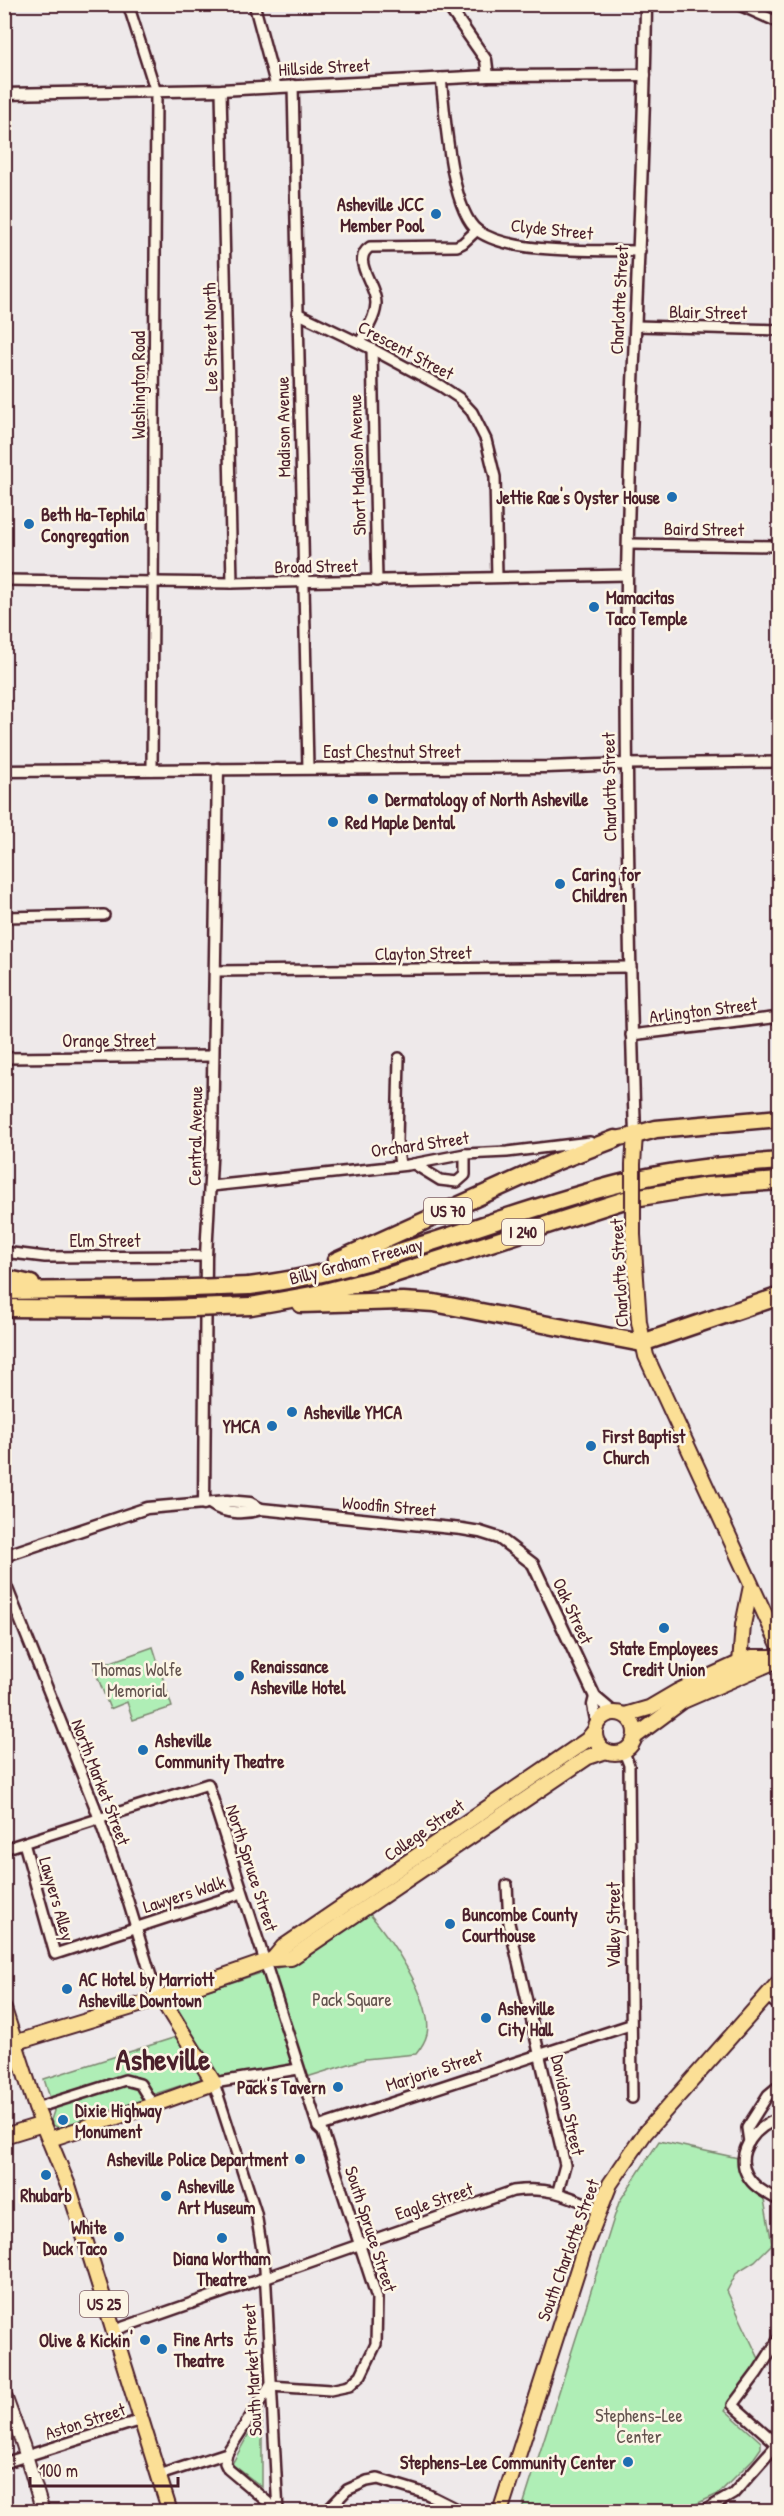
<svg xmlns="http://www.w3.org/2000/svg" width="784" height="2516" font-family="'Patrick Hand',sans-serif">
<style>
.green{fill:#afeeb6;stroke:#7c8670;stroke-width:1.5}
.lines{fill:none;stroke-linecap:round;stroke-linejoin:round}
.minor-casing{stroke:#4a1f2b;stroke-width:14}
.tertiary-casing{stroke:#4a1f2b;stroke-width:15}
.secondary-casing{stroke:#4a1f2b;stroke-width:16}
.primary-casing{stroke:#4a1f2b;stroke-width:18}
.motorway-casing{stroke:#4a1f2b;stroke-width:21}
.minor{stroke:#fcf5e5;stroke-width:9}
.tertiary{stroke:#fcf5e5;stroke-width:10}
.secondary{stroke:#fcf5e5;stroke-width:12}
.primary{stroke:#fbdf96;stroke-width:14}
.motorway{stroke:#fbdf96;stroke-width:16}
.primary-bridge-casing{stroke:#4a1f2b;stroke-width:18;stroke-linecap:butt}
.motorway-bridge-casing{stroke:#4a1f2b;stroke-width:21;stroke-linecap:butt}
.primary-bridge{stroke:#fbdf96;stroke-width:14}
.motorway-bridge{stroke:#fbdf96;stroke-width:16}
.poi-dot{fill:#1f6fb2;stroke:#fcf5e5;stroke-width:2}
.labels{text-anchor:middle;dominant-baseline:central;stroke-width:5;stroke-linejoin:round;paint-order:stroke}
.shield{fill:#fcf5e5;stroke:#7f5f63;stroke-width:1.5}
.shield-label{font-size:16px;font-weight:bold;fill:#4a1f2b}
.street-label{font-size:18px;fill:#4a1f2b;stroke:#fcf5e5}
.poi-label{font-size:18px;font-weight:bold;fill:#4a1f2b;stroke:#fcf5e5;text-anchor:start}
.park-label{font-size:18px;fill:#63534e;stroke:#fcf5e5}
.town-label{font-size:30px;font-weight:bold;fill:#4a1f2b;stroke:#fcf5e5}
</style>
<rect width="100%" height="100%" fill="#eee9ea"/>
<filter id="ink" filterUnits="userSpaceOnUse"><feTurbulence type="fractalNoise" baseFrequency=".0167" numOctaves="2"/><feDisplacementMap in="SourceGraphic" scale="12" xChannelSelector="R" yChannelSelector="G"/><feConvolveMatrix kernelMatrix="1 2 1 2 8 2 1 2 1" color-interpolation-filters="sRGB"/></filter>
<g filter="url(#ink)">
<g class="green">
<polygon points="153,1647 172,1707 133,1720 127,1702 110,1709 94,1668"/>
<path d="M368,1912C389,1936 434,2001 427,2034C425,2042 421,2048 416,2054L365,2059L307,2077L302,2064L201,2079L142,2098L141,2103L61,2129L53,2125L51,2120L54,2111L44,2079L192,2032L173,2001L296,1962Z"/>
<polygon points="659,2141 738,2158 743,2175 763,2194 772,2244 755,2261 737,2272 727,2291 760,2361 725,2410 761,2442 761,2448 754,2458 718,2494 681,2511 521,2512 619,2202"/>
<polygon points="262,2410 262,2487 232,2464"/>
</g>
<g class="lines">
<g class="minor-casing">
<g id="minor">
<polyline points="128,4 156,92 152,770"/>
<polyline points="254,4 276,86"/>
<polyline points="737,4 780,23"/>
<path d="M441,78C445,112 450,210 478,231C512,255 598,250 640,251"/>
<polyline points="293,85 308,768"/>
<polyline points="221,90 232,583"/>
<polyline points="297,313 372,349 441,386 459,398 472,412 486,440 495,477 497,577"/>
<polyline points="636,326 780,330"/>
<path d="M360,343C366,330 376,317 376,303C376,284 350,260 370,247L457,246L463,243L477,230"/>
<polyline points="372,349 377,581"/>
<polyline points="629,544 780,546"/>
<polyline points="4,580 232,583 627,575"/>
<polyline points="626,764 780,762"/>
<polyline points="4,917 104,915"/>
<polyline points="215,971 631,967"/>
<polyline points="631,1035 780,1017"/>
<polyline points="4,1058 213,1056"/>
<polyline points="399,1058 397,1141 400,1165"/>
<polyline points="414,1164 440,1180 457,1182 465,1175 465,1154"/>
<polyline points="211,1186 408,1165 465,1154 507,1152 590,1142"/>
<polyline points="4,1252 45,1257 206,1256"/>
<polyline points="4,1580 95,1807 128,1901 154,1986 161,1998"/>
<polyline points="624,1752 629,1765 632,2098"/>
<polyline points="24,1843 55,1954 242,1893"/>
<polyline points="4,1849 208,1784 318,2127 323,2132 377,2298 376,2344 361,2375 349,2386 330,2390 270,2386 227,2453 159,2475"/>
<polyline points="507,1885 509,1923 565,2165 558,2191"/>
<polyline points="767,1996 780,2007"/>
<polyline points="36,2108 125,2080 140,2084 153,2105"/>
<path d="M780,2119C757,2124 734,2152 747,2175C754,2188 768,2194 780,2201"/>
<polyline points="318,2127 630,2025"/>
<polyline points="749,2142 747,2128 768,2095 780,2085"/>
<path d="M112,2331L513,2191C548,2186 567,2195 599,2209"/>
<polyline points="777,2444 733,2405 757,2373 780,2337"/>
<polyline points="227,2453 225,2463 228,2469 277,2510"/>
<polyline points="4,2463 141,2420"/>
<polyline points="278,2512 265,2269 256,2213 214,2083 298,2069"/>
<polyline points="326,2512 347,2490 367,2481 378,2479 427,2494 463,2512"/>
<polyline points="702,2512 733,2494 780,2441"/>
</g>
</g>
<g class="tertiary-casing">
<g id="tertiary">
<polyline points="447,4 486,60 488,76"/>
<polyline points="4,94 221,90 488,76 645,75"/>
<polyline points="4,771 547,767 626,764"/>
<path d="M635,1135C629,949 625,764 627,578C630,387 644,196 646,4"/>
<polyline points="204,1504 206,1256 212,1142 218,769"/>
<path d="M211,1504C225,1514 245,1514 261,1509L462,1529L480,1532L499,1538L533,1564L595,1697L614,1713"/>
<polyline points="4,1556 147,1508 227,1501 250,1503 261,1509"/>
<polyline points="595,1697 593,1705 597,1725"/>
</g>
</g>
<g class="secondary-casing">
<polyline id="secondary" points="4,2393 23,2445 43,2512"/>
</g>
<g class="primary-casing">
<g id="primary">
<polyline points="615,1139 635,1135 633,1164"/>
<polyline points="633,1235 639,1322 646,1356 780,1647"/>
<polyline points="740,1663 743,1625 751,1586"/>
<circle cx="615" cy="1733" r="20"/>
<polyline points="625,1715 649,1708 678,1691 752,1657 780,1657"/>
<polyline points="636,1736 683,1701 778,1660"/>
<polyline points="273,1959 283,1947 587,1740 595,1730"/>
<polyline points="4,2009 36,2108 69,2188 170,2512"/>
<polyline points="4,2046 149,2002 273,1959 291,1958 588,1757 606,1751"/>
<polyline points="4,2136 43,2124"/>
<polyline points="50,2139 153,2105 214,2083 161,1998"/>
<polyline points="500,2512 584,2250 610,2184 645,2133 780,1981"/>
</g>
</g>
<g class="motorway-casing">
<g id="motorway">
<polyline points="635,1135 656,1129 780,1118"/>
<polyline points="336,1261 555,1162 615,1139"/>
<polyline points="4,1278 31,1284"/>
<path d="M249,1286C380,1270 499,1213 626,1182C676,1169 728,1165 780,1161"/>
<polyline points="4,1291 163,1289"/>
<polyline points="301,1304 403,1301 434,1303 642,1343 780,1296"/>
<polyline points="251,1306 313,1295 391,1275 628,1199 708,1186 780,1181"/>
<polyline points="4,1308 163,1309"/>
</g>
</g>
<use href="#minor" class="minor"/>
<use href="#tertiary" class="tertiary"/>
<use href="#secondary" class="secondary"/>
<use href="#primary" class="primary"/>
<use href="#motorway" class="motorway"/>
<g class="primary-bridge-casing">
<polyline id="primary-bridge" points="633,1235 633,1164"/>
</g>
<g class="motorway-bridge-casing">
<g id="motorway-bridge">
<polyline points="163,1289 249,1286"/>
<polyline points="163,1309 251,1306"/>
</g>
</g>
<use href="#primary-bridge" class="primary-bridge"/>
<use href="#motorway-bridge" class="motorway-bridge"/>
</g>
</g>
<g class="poi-dot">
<circle cx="436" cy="214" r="6"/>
<circle cx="672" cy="497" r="6"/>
<circle cx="29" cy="524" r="6"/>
<circle cx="594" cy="607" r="6"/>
<circle cx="373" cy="799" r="6"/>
<circle cx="333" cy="822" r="6"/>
<circle cx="560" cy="884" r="6"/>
<circle cx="292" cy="1412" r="6"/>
<circle cx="272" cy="1426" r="6"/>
<circle cx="591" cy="1446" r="6"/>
<circle cx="664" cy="1628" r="6"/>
<circle cx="239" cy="1676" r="6"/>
<circle cx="143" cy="1750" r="6"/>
<circle cx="450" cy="1924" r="6"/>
<circle cx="67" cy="1989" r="6"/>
<circle cx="486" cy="2018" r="6"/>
<circle cx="338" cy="2087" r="6"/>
<circle cx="63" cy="2120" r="6"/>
<circle cx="300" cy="2159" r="6"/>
<circle cx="46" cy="2175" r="6"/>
<circle cx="166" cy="2196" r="6"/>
<circle cx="119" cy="2237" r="6"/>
<circle cx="222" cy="2238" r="6"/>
<circle cx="145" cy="2340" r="6"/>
<circle cx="162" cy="2349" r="6"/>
<circle cx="628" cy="2462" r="6"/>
</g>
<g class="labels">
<g class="shield">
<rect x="424" y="1198" width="48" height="26" rx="4.5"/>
<rect x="502" y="1219" width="42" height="26" rx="4.5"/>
<rect x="80" y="2291" width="48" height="26" rx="4.5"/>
</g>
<g class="shield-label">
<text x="448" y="1211">US 70</text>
<text x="523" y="1232">I 240</text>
<text x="104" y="2304">US 25</text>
</g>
<g class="street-label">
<text transform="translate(324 67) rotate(-3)">Hillside Street</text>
<text transform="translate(552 229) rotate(6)">Clyde Street</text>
<text transform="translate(619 300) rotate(-87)">Charlotte Street</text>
<text transform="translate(708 312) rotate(1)">Blair Street</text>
<text transform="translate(210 337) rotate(-91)">Lee Street North</text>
<text transform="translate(406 350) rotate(28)">Crescent Street</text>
<text transform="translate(138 385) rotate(-90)">Washington Road</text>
<text transform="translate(283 427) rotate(-91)">Madison Avenue</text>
<text transform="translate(357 465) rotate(-92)">Short Madison Avenue</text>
<text transform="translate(704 529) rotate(1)">Baird Street</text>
<text transform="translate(316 566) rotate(-1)">Broad Street</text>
<text x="392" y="751">East Chestnut Street</text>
<text transform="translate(609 787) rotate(-91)">Charlotte Street</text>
<text transform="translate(423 953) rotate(-1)">Clayton Street</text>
<text transform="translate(703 1010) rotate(-7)">Arlington Street</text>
<text x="109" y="1040">Orange Street</text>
<text transform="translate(195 1136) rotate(-89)">Central Avenue</text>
<text transform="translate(420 1144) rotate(-8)">Orchard Street</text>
<text x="105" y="1240">Elm Street</text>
<text transform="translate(356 1261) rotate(-15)">Billy Graham Freeway</text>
<text transform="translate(619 1273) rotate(-93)">Charlotte Street</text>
<text transform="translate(389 1506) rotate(5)">Woodfin Street</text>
<text transform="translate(573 1611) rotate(65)">Oak Street</text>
<text transform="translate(101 1782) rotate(69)">North Market Street</text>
<text transform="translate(424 1830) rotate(-35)">College Street</text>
<text transform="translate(252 1868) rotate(72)">North Spruce Street</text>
<text transform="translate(184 1894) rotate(-18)">Lawyers Walk</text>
<text transform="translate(57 1899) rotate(74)">Lawyers Alley</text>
<text transform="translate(613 1925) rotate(-90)">Valley Street</text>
<text transform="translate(434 2070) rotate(-18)">Marjorie Street</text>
<text transform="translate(568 2105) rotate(78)">Davidson Street</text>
<text transform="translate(434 2201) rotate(-19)">Eagle Street</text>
<text transform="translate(371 2229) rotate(72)">South Spruce Street</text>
<text transform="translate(568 2250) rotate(-70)">South Charlotte Street</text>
<text transform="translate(252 2370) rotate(-93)">South Market Street</text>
<text transform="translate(85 2421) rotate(-18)">Aston Street</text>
</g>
<g class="poi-label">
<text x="424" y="204" text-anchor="end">Asheville JCC<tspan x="424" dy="21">Member Pool</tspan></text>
<text x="660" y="497" text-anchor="end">Jettie Rae's Oyster House</text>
<text x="41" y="514">Beth Ha-Tephila<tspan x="41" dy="21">Congregation</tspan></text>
<text x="606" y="597">Mamacitas<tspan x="606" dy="21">Taco Temple</tspan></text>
<text x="385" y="799">Dermatology of North Asheville</text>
<text x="345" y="822">Red Maple Dental</text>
<text x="572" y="874">Caring for<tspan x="572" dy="21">Children</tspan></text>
<text x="304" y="1412">Asheville YMCA</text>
<text x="260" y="1426" text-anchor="end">YMCA</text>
<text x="603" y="1436">First Baptist<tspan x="603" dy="21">Church</tspan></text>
<text x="664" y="1648" text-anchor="middle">State Employees<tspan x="664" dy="21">Credit Union</tspan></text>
<text x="251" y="1666">Renaissance<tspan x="251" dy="21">Asheville Hotel</tspan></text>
<text x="155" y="1740">Asheville<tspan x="155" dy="21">Community Theatre</tspan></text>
<text x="462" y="1914">Buncombe County<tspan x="462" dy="21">Courthouse</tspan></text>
<text x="79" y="1979">AC Hotel by Marriott<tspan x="79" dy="21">Asheville Downtown</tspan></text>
<text x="498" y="2008">Asheville<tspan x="498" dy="21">City Hall</tspan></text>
<text x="326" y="2087" text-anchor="end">Pack's Tavern</text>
<text x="75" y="2110">Dixie Highway<tspan x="75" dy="21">Monument</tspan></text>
<text x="288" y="2159" text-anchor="end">Asheville Police Department</text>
<text x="178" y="2186">Asheville<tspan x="178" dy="21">Art Museum</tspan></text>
<text x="46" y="2195" text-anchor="middle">Rhubarb</text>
<text x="107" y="2227" text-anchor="end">White<tspan x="107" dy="21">Duck Taco</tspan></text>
<text x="222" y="2258" text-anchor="middle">Diana Wortham<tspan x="222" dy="21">Theatre</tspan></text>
<text x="174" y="2339">Fine Arts<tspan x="174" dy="21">Theatre</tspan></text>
<text x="133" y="2340" text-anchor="end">Olive &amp; Kickin'</text>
<text x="616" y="2462" text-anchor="end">Stephens-Lee Community Center</text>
</g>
<g class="park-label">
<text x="137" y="1669">Thomas Wolfe<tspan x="137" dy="21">Memorial</tspan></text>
<text x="352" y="1999">Pack Square</text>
<text x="639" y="2415">Stephens-Lee<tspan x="639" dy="21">Center</tspan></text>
</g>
<g class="town-label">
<text x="163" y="2059">Asheville</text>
</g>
</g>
<rect width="784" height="2516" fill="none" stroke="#fcf5e5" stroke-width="24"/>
<rect x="12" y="12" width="760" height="2492" fill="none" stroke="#4a1f2b" stroke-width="2" filter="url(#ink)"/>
<path d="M30 2477v9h148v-9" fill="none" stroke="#4a1f2b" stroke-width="3"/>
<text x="39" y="2477" font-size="18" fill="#4a1f2b" stroke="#fcf5e5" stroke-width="4.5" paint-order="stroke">100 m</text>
</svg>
